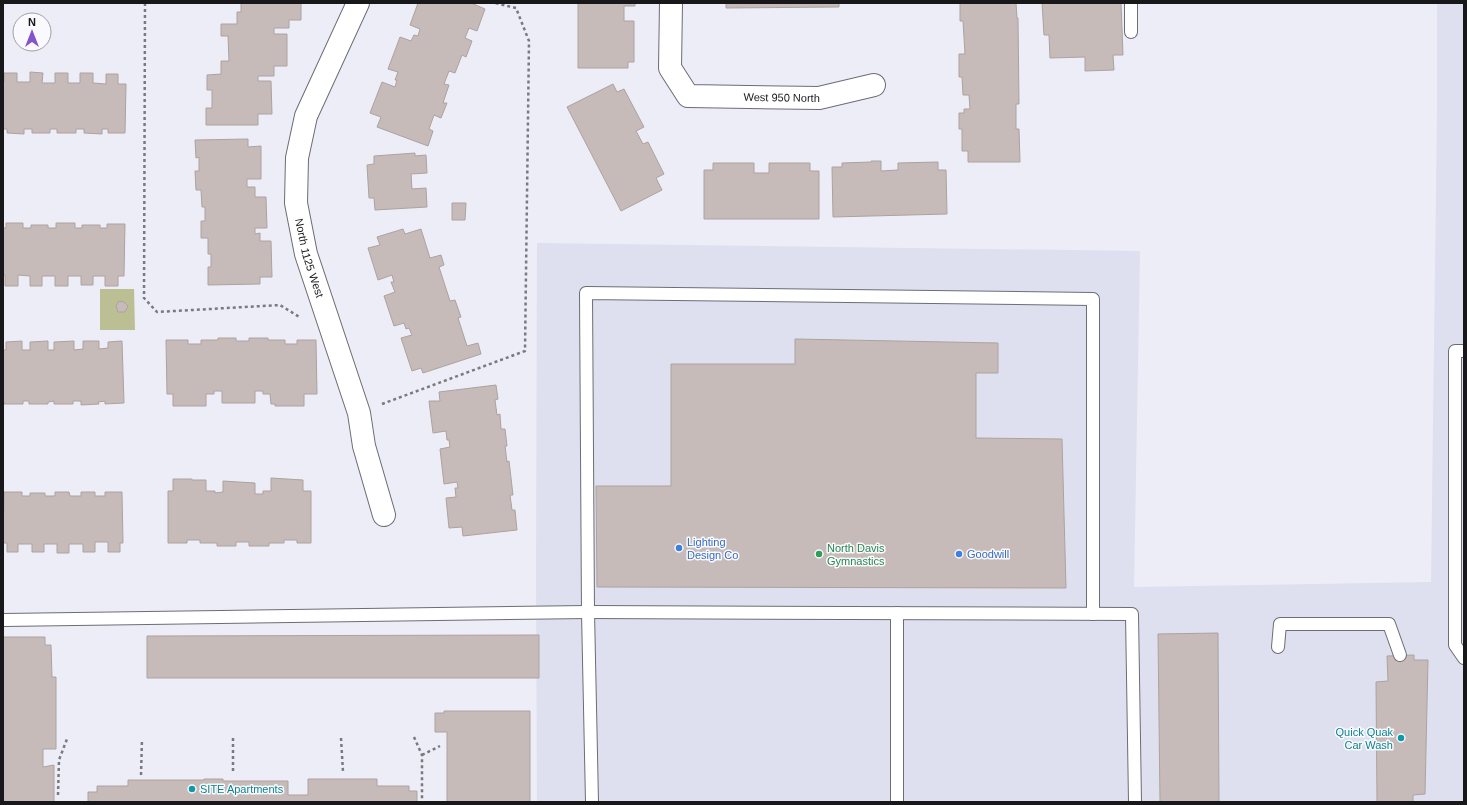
<svg xmlns="http://www.w3.org/2000/svg" width="1467" height="805" font-family="Helvetica,sans-serif">
<style>
.built{fill:#dee0f0}
.green{fill:#bbbf93}
.building{fill:#c6bbb9;stroke:#aca2a0}
.lines{fill:none;stroke-linecap:round;stroke-linejoin:round}
.service-casing{stroke:#6c6d74;stroke-width:14}
.minor-casing{stroke:#6c6d74;stroke-width:24}
.path{stroke:#797a7f;stroke-width:2.5;stroke-dasharray:3 3;stroke-linecap:butt}
.service{stroke:#fff;stroke-width:12}
.minor{stroke:#fff;stroke-width:22}
.shop-dot{fill:#3f7fe0;stroke:#fafafe;stroke-width:1.5}
.leisure-dot{fill:#2e9e5b;stroke:#fafafe;stroke-width:1.5}
.culture-dot{fill:#0f9aa8;stroke:#fafafe;stroke-width:1.5}
.labels{text-anchor:middle;dominant-baseline:central;stroke-width:3;stroke-linejoin:round;paint-order:stroke}
.street-label{font-size:11px;fill:#18181b;stroke:#fafafe}
.shop-label{font-size:11px;fill:#366cbe;stroke:#fafafe;text-anchor:start}
.leisure-label{font-size:11px;fill:#27864d;stroke:#fafafe;text-anchor:start}
.culture-label{font-size:11px;fill:#0d838f;stroke:#fafafe;text-anchor:end}
</style>
<rect width="100%" height="100%" fill="#ecedf6"/>
<polygon class="built" points="1437,3 1464,3 1464,802 537,802 536,575 537,243 1140,251 1134,587 1431,582 1437,110"/>
<polygon class="green" points="100,289 134,289 135,330 100,330"/>
<g class="building">
<polygon points="241,3 301,3 301,20 289,20 289,28 274,28 274,34 287,34 287,66 274,66 274,76 258,76 258,81 271,81 272,114 258,114 258,125 206,125 206,108 212,108 212,90 207,90 207,75 221,74 221,61 229,61 228,36 221,36 221,24 237,24 237,12 241,12"/>
<polygon points="418,3 471,3 485,9 477,31 469,28 465,38 472,41 466,57 462,55 455,73 449,71 444,84 449,85 443,103 447,103 441,118 434,115 429,129 433,131 428,146 377,127 381,117 370,113 382,82 395,87 397,80 395,80 398,72 388,69 400,37 411,41 414,35 418,36 420,29 410,25"/>
<polygon points="578,3 635,3 635,6 624,6 624,21 634,21 634,62 628,62 628,68 578,68"/>
<polygon points="726,3 839,3 839,7 726,8"/>
<polygon points="960,3 1016,3 1017,18 1018,18 1019,104 1016,104 1016,129 1019,129 1020,162 968,162 968,151 962,151 962,129 959,129 959,113 964,113 964,109 970,109 969,95 963,95 962,77 959,77 959,54 965,54 963,21 960,21"/>
<polygon points="1042,3 1121,3 1123,55 1113,55 1114,70 1085,71 1085,57 1050,58 1049,35 1044,35"/>
<polygon points="30,72 43,73 42,83 55,83 55,73 68,73 68,83 80,83 80,73 93,73 93,83 106,84 106,74 118,74 118,84 126,84 125,133 108,133 108,129 102,129 102,134 84,133 84,129 76,129 76,133 57,133 57,129 50,129 50,133 32,133 32,129 24,129 24,134 7,133 7,129 3,129 3,82 4,82 4,73 17,73 17,82 30,82"/>
<polygon points="613,84 617,92 624,89 644,127 636,131 643,144 648,142 664,174 656,178 662,190 621,211 567,107"/>
<polygon points="248,139 248,147 261,146 261,179 247,179 247,187 255,187 255,197 266,197 267,228 255,228 255,234 260,233 260,241 271,241 272,277 260,277 260,284 208,285 208,267 211,267 211,254 208,254 208,238 201,238 201,221 205,221 205,207 202,207 201,190 196,190 195,171 199,171 199,157 196,158 195,140"/>
<polygon points="415,153 415,156 426,155 427,173 411,174 412,189 426,188 427,207 375,210 374,198 369,198 367,165 374,164 374,156"/>
<polygon points="871,161 881,161 881,171 898,170 898,163 938,162 938,170 946,170 947,214 833,217 832,167 842,167 842,163 871,162"/>
<polygon points="713,163 754,163 754,173 769,173 769,163 810,163 810,171 819,171 819,219 704,219 704,170 713,170"/>
<polygon points="452,203 466,203 465,220 452,220"/>
<polygon points="6,223 23,223 23,228 31,228 31,225 48,225 48,228 56,228 56,223 75,223 75,228 82,228 82,225 100,225 100,228 107,228 107,224 125,224 124,276 118,276 118,286 105,286 105,276 93,276 93,285 81,285 81,276 68,276 68,286 55,286 55,276 42,276 42,286 30,286 30,276 18,275 18,286 5,286 5,275 3,275 3,228 6,228"/>
<polygon points="403,229 405,234 421,229 430,258 441,255 444,265 439,267 450,301 455,300 461,317 458,318 467,346 478,343 481,354 423,373 421,368 412,371 401,338 412,335 409,328 406,329 404,323 394,326 384,296 395,292 391,282 394,282 392,275 378,280 368,248 380,245 377,237"/>
<polygon points="119,301 124,302 128,306 125,312 118,312 116,306"/>
<polygon points="218,338 236,338 236,341 249,341 249,338 268,338 268,340 285,340 285,344 297,344 297,340 316,340 317,394 304,394 304,406 275,406 275,404 271,404 270,394 263,394 263,391 255,391 255,403 222,403 222,391 214,391 214,394 206,394 206,406 173,406 173,394 167,394 166,340 188,340 188,344 201,344 201,340 218,340"/>
<polygon points="795,339 998,343 998,373 976,373 976,438 1062,439 1066,588 597,587 596,486 671,486 671,364 795,364"/>
<polygon points="22,341 22,350 30,350 30,342 48,341 48,350 54,350 54,342 74,341 74,350 83,349 83,341 99,341 99,349 108,348 108,342 122,341 124,403 105,404 105,401 98,402 99,404 81,405 81,401 73,401 73,404 54,404 54,401 48,402 48,404 29,404 29,401 23,401 23,404 4,404 4,402 3,402 3,350 6,350 6,342"/>
<polygon points="496,385 498,399 495,400 497,415 500,414 501,429 505,429 507,446 505,446 507,462 509,461 513,495 510,495 512,510 515,510 517,530 463,536 462,527 449,528 446,498 456,497 455,488 458,488 457,482 444,484 440,449 450,447 449,440 447,440 446,431 433,433 429,401 440,401 439,392"/>
<polygon points="271,478 303,480 303,491 311,491 311,543 297,543 297,540 284,540 284,543 269,543 269,546 249,546 249,542 236,542 236,546 217,546 217,543 200,543 200,540 187,540 187,543 168,543 168,491 173,491 173,479 192,479 192,480 206,480 206,491 215,491 215,493 223,492 223,481 255,483 255,494 263,494 263,491 271,491"/>
<polygon points="4,492 22,492 22,496 30,496 30,493 45,493 45,496 55,496 55,492 69,492 70,496 81,496 81,492 95,492 95,496 105,496 105,492 122,492 123,543 120,543 120,552 108,552 108,542 95,542 95,552 83,552 83,544 69,544 69,553 57,553 57,544 44,544 44,552 32,552 32,544 18,544 18,552 7,552 7,543 3,543"/>
<polygon points="1218,633 1219,802 1160,802 1158,634"/>
<polygon points="539,635 539,678 147,678 147,636"/>
<polygon points="3,637 45,637 45,645 51,645 52,677 56,677 56,749 43,749 43,767 54,765 54,802 3,802"/>
<polygon points="1414,655 1414,660 1428,660 1425,794 1413,795 1413,802 1377,802 1376,682 1388,681 1387,656"/>
<polygon points="444,711 530,711 530,802 447,802 447,732 435,732 435,713 444,713"/>
<polygon points="204,779 223,779 223,781 288,781 288,795 308,795 308,779 377,779 377,786 409,786 409,791 417,791 417,802 88,802 88,792 97,792 97,786 128,786 128,780 204,780"/>
</g>
<g class="lines">
<g class="service-casing">
<g id="service">
<polyline points="1131,3 1131,32"/>
<polyline points="1464,351 1455,351 1455,645 1464,658"/>
<polyline points="897,613 897,802"/>
<polyline points="3,620 588,612 1132,614 1135,802"/>
<polyline points="1278,647 1280,624 1389,624 1400,655"/>
<polyline points="592,802 588,612 586,293 1093,299 1093,614"/>
</g>
</g>
<g class="minor-casing">
<g id="minor">
<path id="s1" d="M358,3L306,116L297,158L296,203L306,254L359,413L364,446L384,515"/>
<path id="s2" d="M671,3L670,68L688,96L819,98L874,85"/>
</g>
</g>
<g class="path">
<polyline points="145,3 144,298 157,312 280,305 301,318"/>
<polyline points="382,404 525,351 529,41 516,8 495,3"/>
<polyline points="414,737 422,755 422,802"/>
<polyline points="233,738 233,774"/>
<polyline points="341,738 343,772"/>
<polyline points="422,755 440,746"/>
<polyline points="141,775 142,739"/>
<polyline points="58,795 59,760 67,739"/>
</g>
<use href="#service" class="service"/>
<use href="#minor" class="minor"/>
</g>
<g class="shop-dot">
<circle cx="679" cy="548" r="4"/>
<circle cx="959" cy="554" r="4"/>
</g>
<circle class="leisure-dot" cx="819" cy="554" r="4"/>
<g class="culture-dot">
<circle cx="1401" cy="738" r="4"/>
<circle cx="192" cy="789" r="4"/>
</g>
<g class="labels">
<g class="street-label">
<text stroke="none"><textPath href="#s2" startOffset="192">West 950 North</textPath></text>
<text stroke="none"><textPath href="#s1" startOffset="269">North 1125 West</textPath></text>
</g>
<g class="shop-label">
<text x="687" y="542">Lighting<tspan x="687" dy="13">Design Co</tspan></text>
<text x="967" y="554">Goodwill</text>
</g>
<g class="leisure-label">
<text x="827" y="548">North Davis<tspan x="827" dy="13">Gymnastics</tspan></text>
</g>
<g class="culture-label">
<text x="1393" y="732">Quick Quak<tspan x="1393" dy="13">Car Wash</tspan></text>
<text x="200" y="789" text-anchor="start">SITE Apartments</text>
</g>
</g>
<rect width="1467" height="805" fill="none" stroke="#18181b" stroke-width="8"/>
<g transform="translate(32 32)"><circle r="19" fill="#fafafe" stroke="#a0a0a3"/>
<path d="M0-3L7 15L0 10L-7 15Z" fill="#8553cb"/>
<text y="-6" font-size="11" font-weight="bold" text-anchor="middle" fill="#18181b">N</text>
</g>
</svg>
